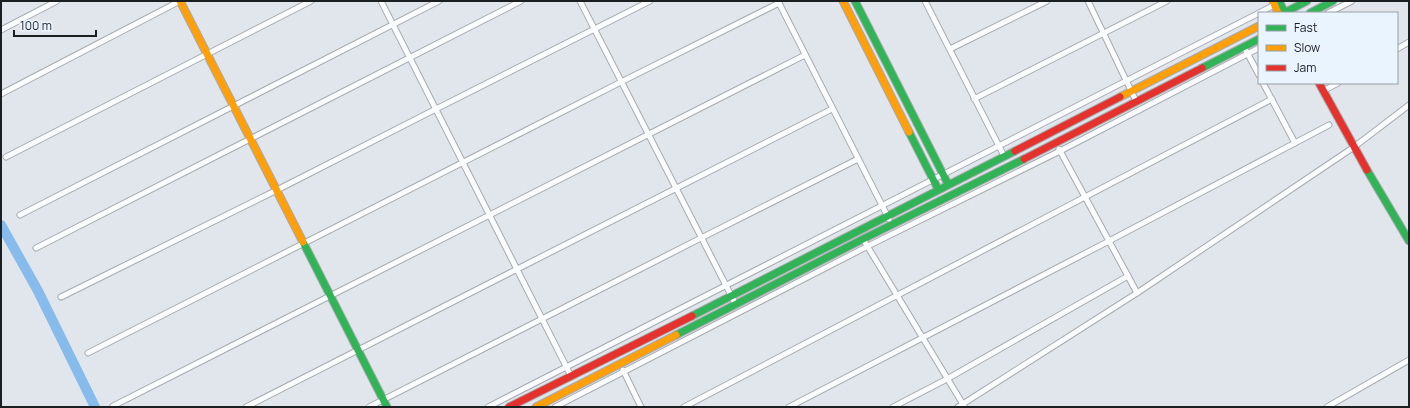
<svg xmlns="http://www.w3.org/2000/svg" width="1410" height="408" font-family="Manrope,sans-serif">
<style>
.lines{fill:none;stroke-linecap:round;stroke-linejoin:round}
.river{stroke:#87bbeb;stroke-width:10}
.street-casing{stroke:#a6aaaf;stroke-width:7}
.fast-casing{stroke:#a6aaaf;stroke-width:9}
.slow-casing{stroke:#a6aaaf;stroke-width:9}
.jam-casing{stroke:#a6aaaf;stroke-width:9}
.street{stroke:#fafbfc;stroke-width:5}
.fast{stroke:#30b455;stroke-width:7}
.slow{stroke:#ff9f0a;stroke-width:7}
.jam{stroke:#e5322d;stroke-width:7}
</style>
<rect width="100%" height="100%" fill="#e1e6ec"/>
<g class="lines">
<polyline class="river" points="1,225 38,291 95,407"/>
<g class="street-casing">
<g id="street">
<polyline points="381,1 571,376"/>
<polyline points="580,1 736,305"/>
<polyline points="778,1 889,219"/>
<polyline points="925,1 1004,156"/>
<polyline points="1088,1 1136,101"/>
<polyline points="1259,13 1276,4"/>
<polyline points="1328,13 1352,1"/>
<polyline points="1,30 57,1"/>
<polyline points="1244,47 1259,75"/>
<polyline points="950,49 1047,1"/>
<polyline points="1397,49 1409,42"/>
<polyline points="1263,83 1295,143"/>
<polyline points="1323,91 1338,83"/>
<polyline points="1,94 180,1"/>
<polyline points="974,99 1167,1"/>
<polyline points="6,157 311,1"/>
<polyline points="20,215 439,1"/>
<polyline points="863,239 964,406"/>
<polyline points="36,248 521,1"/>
<polyline points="1128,276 1137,293"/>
<polyline points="61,297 277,190 436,109 650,1"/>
<polyline points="88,353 621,82 779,3"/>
<polyline points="623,370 641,407"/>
<polyline points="113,406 805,55"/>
<polyline points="246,407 832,109"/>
<polyline points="369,407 701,238 858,159"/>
<polyline points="488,407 1259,13"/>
<polyline points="555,407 868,246 1060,151 1259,48"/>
<polyline points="684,407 1272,99"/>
<polyline points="789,407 1109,241 1329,125"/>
<polyline points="893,407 947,379 1128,276 1059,149"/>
<polyline points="958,407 1137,293 1354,147 1409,105"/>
<polyline points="1327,407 1409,360"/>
</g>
</g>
<g class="fast-casing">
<g id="fast">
<polyline points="855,1 948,184"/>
<polyline points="1279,1 1285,13"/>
<polyline points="1284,13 1307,1"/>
<polyline points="1310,13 1333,1"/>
<polyline points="1202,68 1259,39"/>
<polyline points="909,132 938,189"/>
<polyline points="1367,170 1409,241"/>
<polyline points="303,242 387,407"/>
<polyline points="692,316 1015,151"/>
<polyline points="676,335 863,239 1024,159"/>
</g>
</g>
<g class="slow-casing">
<g id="slow">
<polyline points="180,1 303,242"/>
<polyline points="843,1 909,132"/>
<polyline points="1273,1 1278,13"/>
<polyline points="1120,97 1259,26"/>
<polyline points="536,407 676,335"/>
</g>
</g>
<g class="jam-casing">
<g id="jam">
<polyline points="1319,83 1367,170"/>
<polyline points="1015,151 1120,97"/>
<polyline points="1024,159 1202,68"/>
<polyline points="509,407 692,316"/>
</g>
</g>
<use href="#street" class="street"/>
<use href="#fast" class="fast"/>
<use href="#slow" class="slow"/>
<use href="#jam" class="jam"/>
</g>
<rect width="1410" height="408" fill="none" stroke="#1b1f22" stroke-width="4"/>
<rect x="1258" y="12" width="140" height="72" fill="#e9f4fe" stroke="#979fa6"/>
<rect x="1266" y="25" width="20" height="6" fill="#30b455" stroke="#979fa6"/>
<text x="1294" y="32" font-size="12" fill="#1b1f22">Fast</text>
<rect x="1266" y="45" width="20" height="6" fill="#ff9f0a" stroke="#979fa6"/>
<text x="1294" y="52" font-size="12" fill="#1b1f22">Slow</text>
<rect x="1266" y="65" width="20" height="6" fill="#e5322d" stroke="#979fa6"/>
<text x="1294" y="72" font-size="12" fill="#1b1f22">Jam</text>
<path d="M14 30v6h82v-6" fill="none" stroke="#1b1f22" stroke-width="2"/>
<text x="20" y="30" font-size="12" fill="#1b1f22" stroke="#e9f4fe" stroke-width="3" paint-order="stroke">100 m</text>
</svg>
